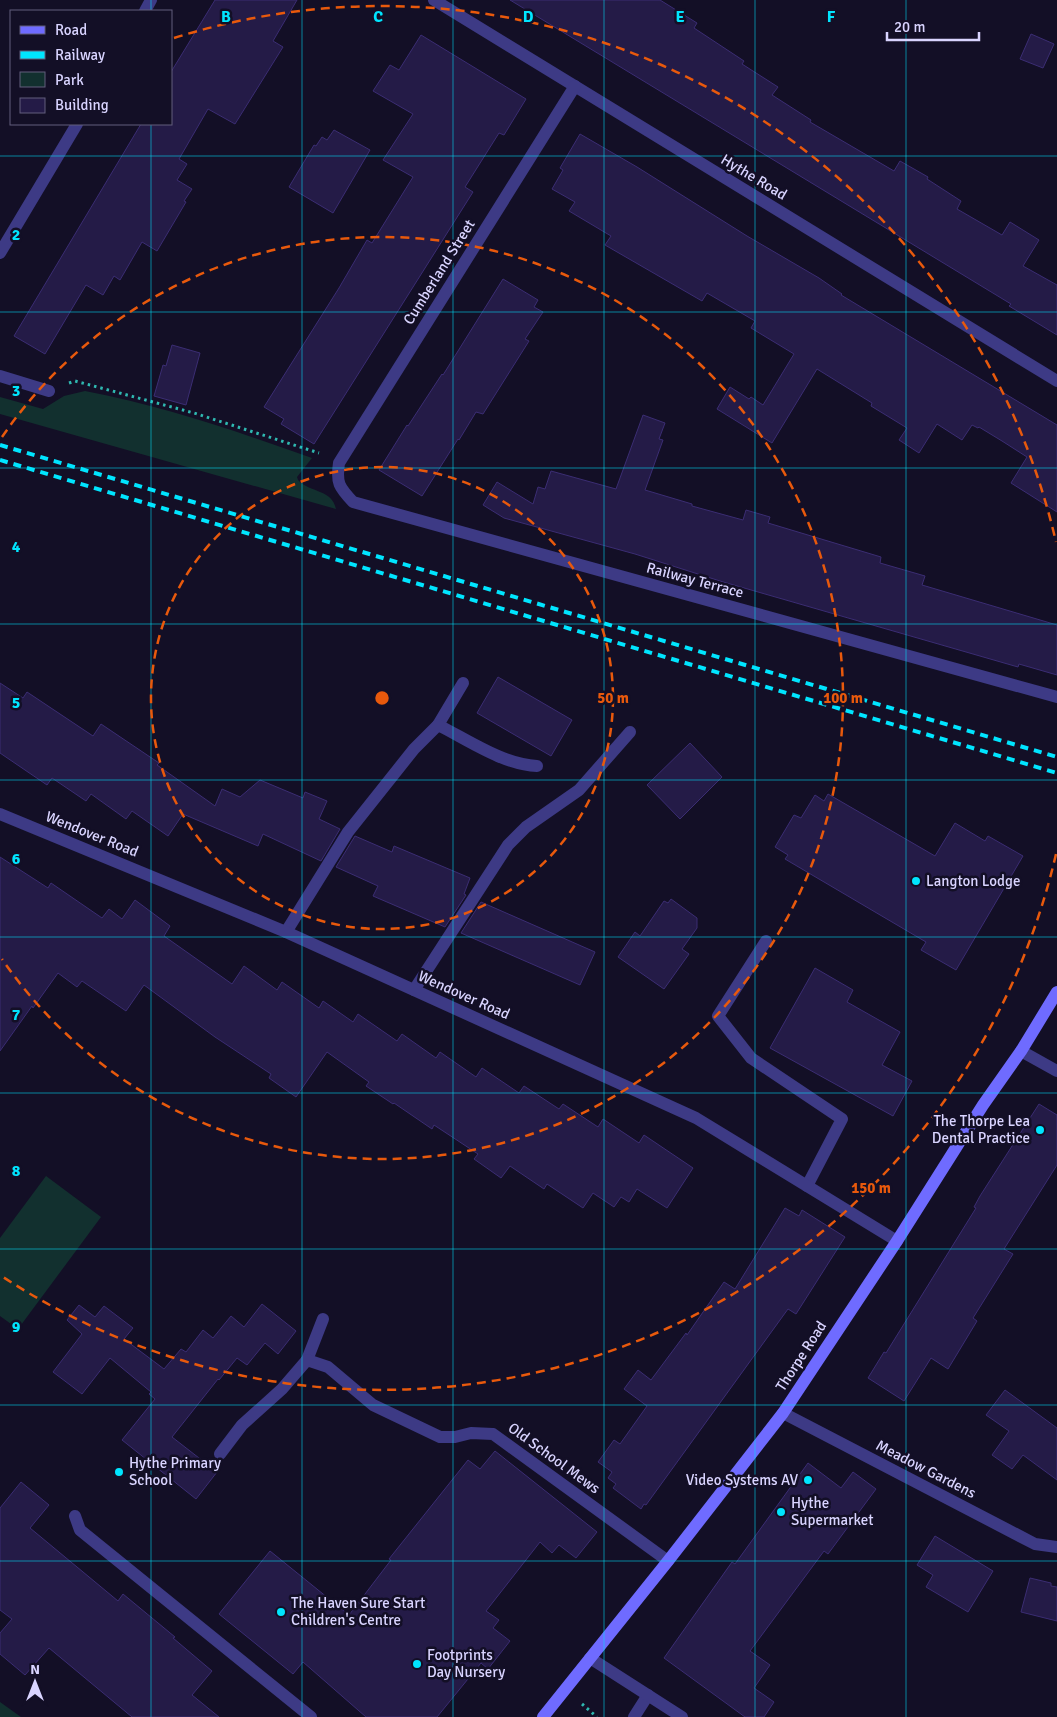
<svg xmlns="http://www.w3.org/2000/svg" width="1057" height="1717" font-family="Signika,sans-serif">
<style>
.green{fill:#12302f}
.building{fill:#241b47;stroke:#3b2d73}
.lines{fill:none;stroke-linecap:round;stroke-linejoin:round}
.path{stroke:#2fb8b0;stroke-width:3;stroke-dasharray:2.5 4;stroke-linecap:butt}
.service{stroke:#3d3a85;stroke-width:12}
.minor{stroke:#3d3a85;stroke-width:12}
.secondary{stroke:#6f6bff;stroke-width:12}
.rail{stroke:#00e5ff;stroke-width:4;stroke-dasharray:8 6;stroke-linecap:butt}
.grid{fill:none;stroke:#00e5ff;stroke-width:1;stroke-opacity:0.55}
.ring{fill:none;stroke:#e8590c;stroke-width:2.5;stroke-dasharray:9 6}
.poi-dot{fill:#00e5ff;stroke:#130f26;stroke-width:2}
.labels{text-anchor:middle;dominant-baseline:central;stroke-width:5;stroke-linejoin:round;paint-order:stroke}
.street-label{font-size:15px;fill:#d9d4ff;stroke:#130f26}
.poi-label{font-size:15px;fill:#d9d4ff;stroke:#130f26;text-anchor:start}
.grid-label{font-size:16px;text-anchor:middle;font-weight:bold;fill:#00e5ff;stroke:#130f26;stroke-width:5;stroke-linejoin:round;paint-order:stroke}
.centre{fill:#e8590c;stroke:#130f26;stroke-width:2.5}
.ring-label{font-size:15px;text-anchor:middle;font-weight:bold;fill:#e8590c;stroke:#130f26;stroke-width:5;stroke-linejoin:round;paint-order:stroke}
</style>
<rect width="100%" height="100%" fill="#130f26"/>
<g class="green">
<path d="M85,391C164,406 236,431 312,458L297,477L298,480C310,493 332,489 336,509L0,414V397L43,409L64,396Z"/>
<polygon points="46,1176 101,1217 18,1329 0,1316 0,1238"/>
<polygon points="0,1702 21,1717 0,1717"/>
</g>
<g class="building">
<polygon points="215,0 297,0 273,41 283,47 235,124 208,109 179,159 187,164 177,180 192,189 184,201 186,202 157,251 142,242 120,280 114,276 103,295 86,285 45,354 14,336 141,124 171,124 171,72"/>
<polygon points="510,0 660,0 697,23 694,28 744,61 742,64 778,87 772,95 811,120 810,122 894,171 900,161 928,177 927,179 961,201 957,209 1002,235 1010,222 1039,240 1023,266 1057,285 1057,335 1009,306 1011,304"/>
<polygon points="1031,34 1054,44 1043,68 1020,59"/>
<polygon points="421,35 526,99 504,135 499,133 465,187 473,192 314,444 281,424 284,419 264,407 339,288 367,240 372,243 413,177 383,160 413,114 373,91 390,65 399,70"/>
<polygon points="334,130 370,150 333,213 289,187 314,145 316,146 322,137 327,140"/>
<polygon points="580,134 637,167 747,236 819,278 842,294 841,295 1057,425 1057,512 1011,483 1027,457 1002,441 979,427 978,428 972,425 962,440 937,424 919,453 899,440 907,428 871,406 872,403 817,369 772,443 717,409 730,387 749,399 751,397 763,405 794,354 751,328 755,321 707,293 702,301 605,245 611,236 569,211 575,202 552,189 563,170 560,168"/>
<polygon points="503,279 538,300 534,307 543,312 525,339 529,341 483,414 476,412 459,440 458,439 422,496 379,470 407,425 408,426 442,374 443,375"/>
<polygon points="172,345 200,353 186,405 154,396 163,365 166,366"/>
<polygon points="643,415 665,423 659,439 663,440 645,490 692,504 692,506 743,520 746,510 770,517 768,523 881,557 880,563 925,576 922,585 1057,625 1057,675 1019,664 1018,667 720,581 635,554 504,518 483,505 497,482 533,504 538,487 545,489 551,471 616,489"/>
<polygon points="498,677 572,720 551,756 477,713"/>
<polygon points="0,683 23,698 27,692 93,736 101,724 159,763 157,765 167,772 215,806 222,789 240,797 260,780 303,798 305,792 327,801 319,819 340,829 321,861 263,834 258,846 183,814 168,836 132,811 126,819 91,794 86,801 52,778 47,785 0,753"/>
<polygon points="690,743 722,777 680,819 647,785"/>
<polygon points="828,794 935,856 955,823 985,841 988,836 1023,856 956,970 921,950 926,942 785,859 788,855 775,847 794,815 801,818 815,795 824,801"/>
<polygon points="355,836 392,852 394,846 470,878 464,894 466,895 445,927 373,896 378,886 336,867"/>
<polygon points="0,857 48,888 51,883 102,918 109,909 122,919 135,900 170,926 164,936 232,984 244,966 277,990 282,982 319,1008 323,1001 353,1022 358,1014 397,1041 402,1034 436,1058 440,1052 476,1077 482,1068 519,1093 524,1086 559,1109 563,1104 598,1127 603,1119 639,1143 644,1135 693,1168 667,1208 637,1189 629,1202 621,1197 614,1207 593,1193 583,1208 547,1184 544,1189 510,1166 501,1178 474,1159 478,1154 434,1125 432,1129 394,1103 393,1104 366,1086 369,1082 327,1052 296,1097 269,1078 271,1074 215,1037 144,985 126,1011 82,981 77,987 58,973 33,1008 32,1006 0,1051"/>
<polygon points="671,899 697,918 697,928 682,949 689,954 664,989 618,957 635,932 640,936 664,901 668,903"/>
<polygon points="481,902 595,952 580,985 461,933"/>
<polygon points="815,968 853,990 847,1002 900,1032 882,1065 912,1081 893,1116 770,1048"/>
<polygon points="1039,1104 1057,1115 1057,1165 1004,1249 1013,1254 973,1318 977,1321 948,1369 931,1358 904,1401 868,1378 884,1352 886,1353 976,1208 974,1207 980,1196"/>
<polygon points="785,1208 799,1216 802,1210 845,1237 796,1314 788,1309 646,1505 644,1504 641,1509 613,1488 616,1484 608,1478 612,1472 598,1462 614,1440 620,1444 647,1406 624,1389 638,1370 651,1380 686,1333 687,1335 724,1282 735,1289"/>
<polygon points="262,1304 296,1331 278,1354 265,1343 247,1365 237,1358 219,1380 218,1379 172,1437 217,1472 196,1499 122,1440 155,1399 149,1394 151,1392 110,1358 82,1394 53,1372 82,1334 67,1320 79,1305 95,1317 104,1306 133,1328 124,1339 164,1369 181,1349 186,1352 203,1330 213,1338 231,1316 244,1327"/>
<polygon points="1005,1390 1057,1428 1057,1480 1023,1455 1012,1469 992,1455 1009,1431 986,1415"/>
<polygon points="495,1451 597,1532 576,1558 559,1545 552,1553 540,1542 486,1611 499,1620 493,1628 510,1641 488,1669 481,1663 437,1717 366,1717 303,1662 293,1674 219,1614 270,1551 349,1615 391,1560 389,1559 468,1460 480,1469"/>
<polygon points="808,1463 841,1488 853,1472 876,1489 828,1554 824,1551 750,1651 770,1665 754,1688 774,1702 764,1717 745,1717 664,1658 732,1562 735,1564"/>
<polygon points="21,1482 49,1505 30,1528 118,1601 123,1594 175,1637 173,1638 212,1671 192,1695 219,1717 132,1717 49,1648 25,1675 0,1654 0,1633 12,1619 0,1610 0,1508"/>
<polygon points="935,1536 993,1571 968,1612 926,1587 933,1575 917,1565"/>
<polygon points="1030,1578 1051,1583 1051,1586 1057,1587 1057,1621 1021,1612"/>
</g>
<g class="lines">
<g class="path">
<polyline points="69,383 75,381 194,413 319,453"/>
<polyline points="582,1704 597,1717"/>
</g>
<g class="service">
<polyline points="0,376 49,391"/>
<polyline points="438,725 463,683"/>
<path d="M286,932L348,832L414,749L438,725C468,740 504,765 537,766"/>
<polyline points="766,941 718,1016 751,1058 842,1119 807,1186"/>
<polyline points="414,990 508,845 526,827 579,790 630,732"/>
<polyline points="307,1360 323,1319"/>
<polyline points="220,1454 242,1425 282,1389 307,1360 328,1367 373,1405 440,1437 455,1437 471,1433 493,1434 668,1561"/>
<polyline points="75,1516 80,1530 311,1717"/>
<polyline points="634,1717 648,1695"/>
</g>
<g class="minor">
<polyline points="434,0 1057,381"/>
<polyline points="145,11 151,0"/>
<path d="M575,86L339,463C336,483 339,487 353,502L1057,697"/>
<polyline points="0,253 77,124"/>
<polyline points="0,814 286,932 696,1118 897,1241"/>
<polyline points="1021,1051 1057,1071"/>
<polyline points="783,1413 1035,1544 1057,1547"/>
<polyline points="590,1658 682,1717"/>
</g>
<polyline class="secondary" points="543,1717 668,1561 783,1413 897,1241 983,1105 1021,1051 1057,992"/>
<g class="rail">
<polyline points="0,445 1057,757"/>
<polyline points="0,460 1057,773"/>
</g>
</g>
<path class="grid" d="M151,0V11M302,0V1717M453,0V1717M604,0V1717M755,0V1717M906,0V1717M151,124V1717M0,156H1057M0,312H1057M0,468H1057M0,624H1057M0,780H1057M0,937H1057M0,1093H1057M0,1249H1057M0,1405H1057M0,1561H1057"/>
<g class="ring">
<circle cx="382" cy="698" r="231"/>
<path d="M2 437A461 461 0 1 1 2 959"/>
<path d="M1056 854A692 692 0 0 1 0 1275M174 38A692 692 0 0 1 1056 542"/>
</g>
<g class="poi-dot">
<circle cx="916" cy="881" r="5"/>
<circle cx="1040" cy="1130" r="5"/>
<circle cx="119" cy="1472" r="5"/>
<circle cx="808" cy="1480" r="5"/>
<circle cx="781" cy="1512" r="5"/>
<circle cx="281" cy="1612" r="5"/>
<circle cx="417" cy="1664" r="5"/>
</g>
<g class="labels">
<g class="street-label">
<text transform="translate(754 177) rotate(31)">Hythe Road</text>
<text transform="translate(439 272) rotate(-58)">Cumberland Street</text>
<text transform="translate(695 580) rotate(15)">Railway Terrace</text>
<text transform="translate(92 834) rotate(22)">Wendover Road</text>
<text transform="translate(464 995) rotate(24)">Wendover Road</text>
<text transform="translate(801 1356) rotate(-57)">Thorpe Road</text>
<text transform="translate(554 1458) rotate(36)">Old School Mews</text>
<text transform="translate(926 1469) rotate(27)">Meadow Gardens</text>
</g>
<g class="poi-label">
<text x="926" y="881">Langton Lodge</text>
<text x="1030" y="1121" text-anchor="end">The Thorpe Lea<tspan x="1030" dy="17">Dental Practice</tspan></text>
<text x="129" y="1463">Hythe Primary<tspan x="129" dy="17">School</tspan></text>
<text x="798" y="1480" text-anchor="end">Video Systems AV</text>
<text x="791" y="1503">Hythe<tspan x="791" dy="17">Supermarket</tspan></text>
<text x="291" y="1603">The Haven Sure Start<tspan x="291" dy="17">Children's Centre</tspan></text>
<text x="427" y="1655">Footprints<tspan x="427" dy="17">Day Nursery</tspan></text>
</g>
</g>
<g class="grid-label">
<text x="226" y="22">B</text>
<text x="378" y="22">C</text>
<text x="528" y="22">D</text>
<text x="680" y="22">E</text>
<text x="831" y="22">F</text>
<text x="16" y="240">2</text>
<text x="16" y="396">3</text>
<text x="16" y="552">4</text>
<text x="16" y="708">5</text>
<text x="16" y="864">6</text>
<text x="16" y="1020">7</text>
<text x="16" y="1176">8</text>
<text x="16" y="1332">9</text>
</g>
<circle cx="382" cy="698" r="8" class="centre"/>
<g class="ring-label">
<text x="613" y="703">50 m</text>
<text x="843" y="703">100 m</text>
<text x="871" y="1193">150 m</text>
</g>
<rect x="10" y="10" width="162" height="115" fill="#130f26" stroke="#625e7d"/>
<rect x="20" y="26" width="25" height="8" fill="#6f6bff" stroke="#625e7d"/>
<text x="55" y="35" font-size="15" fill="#d9d4ff">Road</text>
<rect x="20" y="51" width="25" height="8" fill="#00e5ff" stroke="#625e7d"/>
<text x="55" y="60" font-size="15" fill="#d9d4ff">Railway</text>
<rect x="20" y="72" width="25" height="15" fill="#12302f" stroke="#625e7d"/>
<text x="55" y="85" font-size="15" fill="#d9d4ff">Park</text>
<rect x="20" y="98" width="25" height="15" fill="#241b47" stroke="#625e7d"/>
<text x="55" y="110" font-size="15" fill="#d9d4ff">Building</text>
<g transform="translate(35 1682)" stroke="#130f26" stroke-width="4" paint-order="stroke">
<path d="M0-4L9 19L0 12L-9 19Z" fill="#d9d4ff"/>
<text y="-8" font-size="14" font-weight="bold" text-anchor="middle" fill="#d9d4ff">N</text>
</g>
<path d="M887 32v8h92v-8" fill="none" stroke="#d9d4ff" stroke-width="2.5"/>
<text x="894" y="32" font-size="15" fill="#d9d4ff" stroke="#130f26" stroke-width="4" paint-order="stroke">20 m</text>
</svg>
